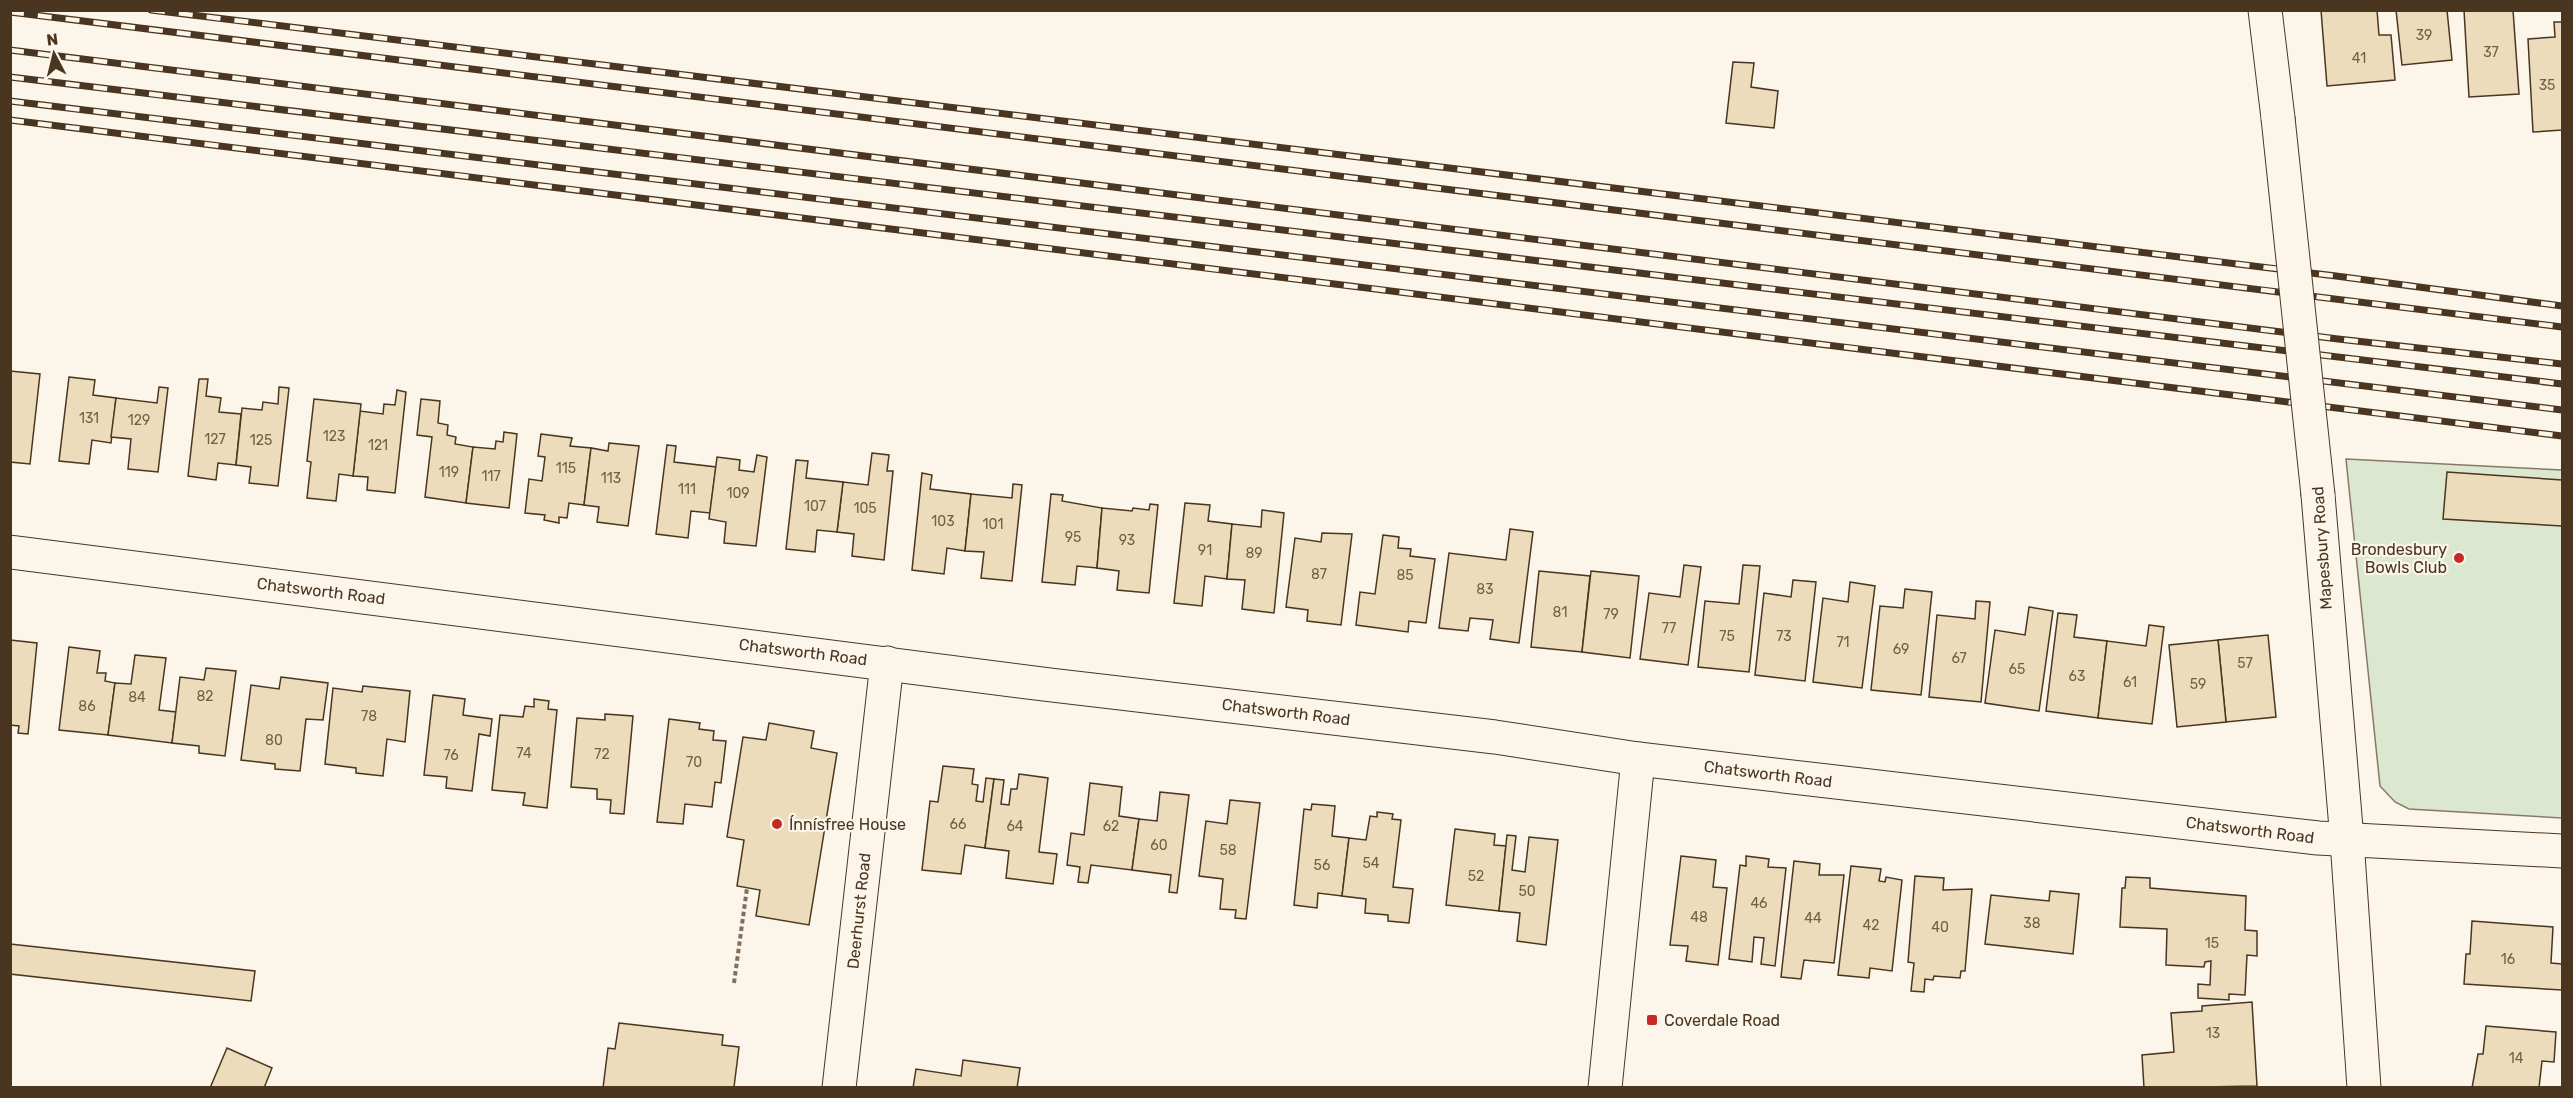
<svg xmlns="http://www.w3.org/2000/svg" width="2573" height="1098" font-family="Rubik,sans-serif">
<style>
.green{fill:#dce7d0;stroke:#887966;stroke-width:1.5}
.building{fill:#ecdcbc;stroke:#4a3520;stroke-width:1.5}
.lines{fill:none;stroke-linecap:round;stroke-linejoin:round}
.street-casing{stroke:#4a3520;stroke-width:35}
.secondary-casing{stroke:#4a3520;stroke-width:35}
.path{stroke:#7f6f5c;stroke-width:4;stroke-dasharray:4.5 3;stroke-linecap:butt}
.street{stroke:#fbf6e9;stroke-width:33}
.secondary{stroke:#fbf6e9;stroke-width:33}
.rail-casing{stroke:#4a3520;stroke-width:7}
.rail{stroke:#fbf6e9;stroke-width:4.5;stroke-dasharray:14;stroke-linecap:butt}
.secondary-bridge-casing{stroke:#4a3520;stroke-width:35;stroke-linecap:butt}
.secondary-bridge{stroke:#fbf6e9;stroke-width:33}
.poi-dot{fill:#c62828;stroke:#fbf6e9;stroke-width:2}
.labels{text-anchor:middle;dominant-baseline:central;stroke-width:4.5;stroke-linejoin:round;paint-order:stroke}
.number-label{font-size:14px;fill:#725f47}
.street-label{font-size:16px;fill:#4a3520;stroke:#fbf6e9}
.poi-label{font-size:16px;fill:#4a3520;stroke:#fbf6e9;text-anchor:start}
</style>
<rect width="100%" height="100%" fill="#fbf6e9"/>
<polygon class="green" points="2346,459 2562,470 2562,818 2409,809 2395,802 2380,786"/>
<g class="building">
<polygon points="2321,10 2377,10 2379,35 2391,35 2395,80 2327,86"/>
<polygon points="2396,10 2447,10 2452,60 2402,65"/>
<polygon points="2464,10 2513,10 2519,94 2469,97"/>
<polygon points="2554,22 2562,22 2562,130 2533,132 2528,39 2555,37"/>
<polygon points="1733,62 1754,63 1751,87 1778,91 1774,128 1726,123"/>
<polygon points="10,371 40,374 30,464 10,462"/>
<polygon points="69,377 95,380 93,395 116,398 111,443 92,440 89,464 59,461"/>
<polygon points="199,379 208,379 206,396 221,398 219,412 241,414 236,465 218,463 216,480 188,476"/>
<polygon points="159,387 168,388 158,472 128,469 131,439 111,437 116,398 157,403"/>
<polygon points="279,387 289,388 278,486 249,483 251,467 236,465 242,408 262,410 263,402 278,404"/>
<polygon points="397,390 406,392 395,493 367,490 368,477 353,476 360,411 383,414 384,404 395,405"/>
<polygon points="314,399 361,404 353,476 339,474 336,501 307,498 311,462 307,461"/>
<polygon points="421,399 440,401 438,423 448,425 447,435 456,437 455,444 473,447 466,503 425,497 432,437 417,435"/>
<polygon points="504,432 517,434 509,508 466,503 473,447 495,449 496,441 503,442"/>
<polygon points="541,434 572,438 570,446 591,448 584,505 569,503 567,518 559,517 559,523 544,520 545,515 525,513 529,479 542,481 545,457 538,456"/>
<polygon points="609,443 639,446 628,526 597,522 599,507 584,505 591,448 608,451"/>
<polygon points="667,445 676,446 674,462 716,467 710,513 691,511 688,538 656,534"/>
<polygon points="872,453 889,455 887,471 893,471 884,560 852,556 854,534 837,532 843,482 868,485"/>
<polygon points="757,455 767,457 756,546 724,543 726,522 709,519 717,457 740,460 739,470 754,472"/>
<polygon points="796,460 808,461 806,478 843,482 837,532 817,530 815,552 786,549"/>
<polygon points="2447,472 2562,480 2562,526 2443,519"/>
<polygon points="922,473 932,475 930,489 971,494 965,551 947,548 944,574 912,570"/>
<polygon points="1013,484 1022,485 1012,581 981,578 984,552 965,551 971,494 1012,498"/>
<polygon points="1051,494 1063,495 1062,501 1102,508 1097,568 1077,566 1075,585 1042,582"/>
<polygon points="1185,503 1210,505 1208,521 1232,524 1227,579 1205,576 1202,606 1174,603"/>
<polygon points="1150,504 1158,505 1149,593 1117,590 1119,571 1097,568 1102,508 1132,511 1133,508 1149,510"/>
<polygon points="1262,510 1284,513 1274,613 1242,609 1245,580 1227,579 1232,524 1261,527"/>
<polygon points="1510,529 1533,532 1519,643 1490,639 1493,620 1470,618 1468,631 1439,628 1449,553 1506,560"/>
<polygon points="1322,533 1352,534 1341,625 1307,621 1308,610 1286,607 1295,538 1321,542"/>
<polygon points="1383,535 1399,537 1398,548 1411,549 1410,556 1435,559 1426,623 1409,621 1408,632 1356,625 1360,592 1375,594"/>
<polygon points="1684,565 1701,567 1688,665 1640,659 1649,593 1680,597"/>
<polygon points="1743,565 1760,566 1749,672 1698,667 1705,601 1739,604"/>
<polygon points="1539,571 1590,576 1582,652 1531,647"/>
<polygon points="1591,571 1639,576 1630,658 1582,652"/>
<polygon points="1793,580 1816,582 1805,681 1755,675 1764,593 1791,597"/>
<polygon points="1850,582 1875,586 1862,688 1813,682 1823,598 1848,602"/>
<polygon points="1905,589 1932,592 1921,695 1871,690 1880,606 1903,608"/>
<polygon points="1976,601 1990,602 1981,702 1929,697 1937,615 1975,619"/>
<polygon points="2029,607 2053,611 2039,711 1985,703 1995,630 2025,635"/>
<polygon points="2058,613 2077,615 2074,637 2107,641 2098,718 2046,711"/>
<polygon points="2149,625 2164,627 2152,724 2098,718 2107,641 2146,646"/>
<polygon points="2268,635 2276,717 2226,722 2218,640"/>
<polygon points="10,640 37,643 28,734 18,733 19,726 10,725"/>
<polygon points="2218,640 2226,722 2177,727 2169,645"/>
<polygon points="69,647 100,651 97,673 106,673 105,681 115,683 108,735 59,730"/>
<polygon points="135,655 166,658 159,710 176,712 172,743 108,735 115,683 131,684"/>
<polygon points="206,668 236,671 225,756 199,753 199,746 172,743 180,677 204,680"/>
<polygon points="281,677 328,683 323,720 306,719 300,771 275,769 275,764 241,760 251,685 279,689"/>
<polygon points="363,686 410,691 405,742 387,739 383,776 356,773 356,768 325,764 333,688 362,692"/>
<polygon points="433,695 465,699 463,715 492,719 490,736 479,734 472,791 446,788 447,777 424,775"/>
<polygon points="534,699 549,701 548,709 557,710 547,808 523,805 525,793 492,790 500,715 523,717 525,706 534,707"/>
<polygon points="605,714 633,716 624,814 610,813 611,800 597,799 597,789 571,787 577,718 605,720"/>
<polygon points="669,719 700,723 699,729 714,731 713,740 726,741 721,783 715,782 712,807 685,804 683,824 657,822"/>
<polygon points="769,723 814,731 811,748 837,753 809,925 756,916 760,890 737,886 744,840 727,837 743,737 766,740"/>
<polygon points="943,766 974,769 972,784 978,785 976,801 983,802 986,778 994,779 985,848 965,845 961,874 922,870 930,801 938,802"/>
<polygon points="1019,774 1048,778 1039,852 1057,854 1053,884 1006,878 1009,851 985,848 994,779 1004,780 1001,804 1009,805 1011,789 1017,789"/>
<polygon points="1090,783 1122,787 1119,816 1139,819 1132,870 1091,865 1088,883 1078,882 1080,867 1067,865 1071,833 1084,835"/>
<polygon points="1160,792 1189,795 1177,893 1169,892 1171,875 1132,870 1139,819 1157,821"/>
<polygon points="1230,800 1260,803 1246,919 1235,918 1236,910 1220,909 1223,879 1199,876 1206,821 1227,824"/>
<polygon points="1312,804 1335,806 1332,836 1349,838 1342,896 1318,893 1317,908 1294,905 1304,809 1311,810"/>
<polygon points="1377,812 1393,814 1392,819 1401,820 1393,887 1413,889 1409,923 1388,921 1388,915 1365,913 1366,899 1342,896 1349,838 1366,840 1370,816 1377,817"/>
<polygon points="1455,829 1495,834 1494,845 1506,846 1499,911 1446,905"/>
<polygon points="1507,835 1516,836 1512,870 1525,872 1529,837 1558,840 1546,945 1517,941 1520,913 1499,911"/>
<polygon points="1681,856 1716,860 1713,887 1727,888 1718,965 1686,961 1688,946 1670,945"/>
<polygon points="1746,856 1769,859 1768,867 1786,868 1775,966 1761,964 1764,938 1754,937 1752,962 1729,959 1740,865 1746,866"/>
<polygon points="1794,861 1820,864 1819,875 1844,875 1834,963 1804,960 1801,979 1781,977"/>
<polygon points="1851,866 1881,869 1879,881 1885,882 1886,877 1902,880 1892,971 1870,968 1869,978 1838,975"/>
<polygon points="1915,876 1944,878 1943,890 1972,889 1965,971 1961,971 1960,978 1934,976 1933,980 1925,979 1924,992 1911,991 1914,963 1908,962"/>
<polygon points="2126,877 2150,878 2150,888 2246,896 2245,930 2257,931 2257,956 2247,955 2245,995 2229,994 2229,1000 2198,998 2198,984 2210,985 2211,961 2205,962 2204,967 2166,965 2167,929 2120,927 2122,888 2125,888"/>
<polygon points="2050,891 2079,894 2073,954 1985,944 1991,895 2049,901"/>
<polygon points="2472,921 2553,927 2551,963 2562,964 2562,990 2464,984 2466,954 2470,954"/>
<polygon points="10,944 255,971 251,1001 10,974"/>
<polygon points="2252,1002 2257,1086 2144,1088 2142,1055 2174,1052 2171,1013 2202,1011 2202,1006"/>
<polygon points="619,1023 723,1035 722,1045 739,1047 734,1087 603,1088 608,1048 615,1049"/>
<polygon points="2486,1026 2556,1032 2554,1062 2542,1061 2539,1088 2472,1088 2478,1054 2483,1054"/>
<polygon points="227,1048 272,1068 264,1088 210,1088"/>
<polygon points="963,1060 1020,1068 1017,1088 913,1088 916,1069 961,1076"/>
</g>
<g class="lines">
<g class="street-casing">
<g id="street">
<polyline points="10,552 1051,685 1495,737 1638,759 2318,838 2562,851"/>
<polyline points="2347,840 2364,1088"/>
<polyline points="839,1088 887,663"/>
<polyline points="1605,1088 1638,759"/>
</g>
</g>
<g class="secondary-casing">
<g id="secondary">
<polyline points="2265,10 2278,118"/>
<polyline points="2318,495 2347,840"/>
</g>
</g>
<polyline class="path" points="734,983 747,888"/>
<use href="#street" class="street"/>
<use href="#secondary" class="secondary"/>
<g class="rail-casing">
<g id="rail">
<polyline points="151,10 2336,276 2562,306"/>
<polyline points="10,12 2562,327"/>
<polyline points="10,50 2338,339 2562,364"/>
<polyline points="10,77 2562,384"/>
<polyline points="10,101 2562,410"/>
<polyline points="10,120 2562,436"/>
</g>
</g>
<use href="#rail" class="rail"/>
<g class="secondary-bridge-casing">
<polyline id="secondary-bridge" points="2278,118 2318,495"/>
</g>
<use href="#secondary-bridge" class="secondary-bridge"/>
</g>
<g class="poi-dot">
<circle cx="2459" cy="558" r="6"/>
<circle cx="777" cy="824" r="6"/>
<rect x="1646" y="1014" width="12" height="12" rx="3"/>
</g>
<g class="labels">
<g class="number-label">
<text x="2424" y="35">39</text>
<text x="2491" y="52">37</text>
<text x="2359" y="58">41</text>
<text x="2547" y="85">35</text>
<text x="89" y="418">131</text>
<text x="139" y="420">129</text>
<text x="334" y="436">123</text>
<text x="215" y="439">127</text>
<text x="261" y="440">125</text>
<text x="378" y="445">121</text>
<text x="566" y="468">115</text>
<text x="449" y="472">119</text>
<text x="491" y="476">117</text>
<text x="611" y="478">113</text>
<text x="687" y="489">111</text>
<text x="738" y="493">109</text>
<text x="815" y="506">107</text>
<text x="865" y="508">105</text>
<text x="943" y="521">103</text>
<text x="993" y="524">101</text>
<text x="1073" y="537">95</text>
<text x="1127" y="540">93</text>
<text x="1205" y="550">91</text>
<text x="1254" y="553">89</text>
<text x="1319" y="574">87</text>
<text x="1405" y="575">85</text>
<text x="1485" y="589">83</text>
<text x="1560" y="612">81</text>
<text x="1611" y="614">79</text>
<text x="1669" y="628">77</text>
<text x="1727" y="636">75</text>
<text x="1784" y="636">73</text>
<text x="1843" y="642">71</text>
<text x="1901" y="649">69</text>
<text x="1959" y="658">67</text>
<text x="2245" y="663">57</text>
<text x="2017" y="669">65</text>
<text x="2077" y="676">63</text>
<text x="2130" y="682">61</text>
<text x="2198" y="684">59</text>
<text x="205" y="696">82</text>
<text x="137" y="697">84</text>
<text x="87" y="706">86</text>
<text x="369" y="716">78</text>
<text x="274" y="740">80</text>
<text x="524" y="753">74</text>
<text x="602" y="754">72</text>
<text x="451" y="755">76</text>
<text x="694" y="762">70</text>
<text x="958" y="824">66</text>
<text x="1015" y="826">64</text>
<text x="1111" y="826">62</text>
<text x="1159" y="845">60</text>
<text x="1228" y="850">58</text>
<text x="1371" y="863">54</text>
<text x="1322" y="865">56</text>
<text x="1476" y="876">52</text>
<text x="1527" y="891">50</text>
<text x="1759" y="903">46</text>
<text x="1699" y="917">48</text>
<text x="1813" y="918">44</text>
<text x="2032" y="923">38</text>
<text x="1871" y="925">42</text>
<text x="1940" y="927">40</text>
<text x="2212" y="943">15</text>
<text x="2508" y="959">16</text>
<text x="2213" y="1033">13</text>
<text x="2516" y="1058">14</text>
</g>
<g class="street-label">
<text transform="translate(2322 548) rotate(-94)">Mapesbury Road</text>
<text transform="translate(321 591) rotate(7)">Chatsworth Road</text>
<text transform="translate(803 652) rotate(7)">Chatsworth Road</text>
<text transform="translate(1286 712) rotate(7)">Chatsworth Road</text>
<text transform="translate(1768 774) rotate(7)">Chatsworth Road</text>
<text transform="translate(2250 830) rotate(7)">Chatsworth Road</text>
<text transform="translate(859 911) rotate(-84)">Deerhurst Road</text>
</g>
<g class="poi-label">
<text x="2447" y="549" text-anchor="end">Brondesbury<tspan x="2447" dy="18">Bowls Club</tspan></text>
<text x="789" y="824">Ínnísfree House</text>
<text x="1664" y="1020">Coverdale Road</text>
</g>
</g>
<rect width="2573" height="1098" fill="none" stroke="#4a3520" stroke-width="24"/>
<g transform="translate(54 54) rotate(353)" stroke="#fbf6e9" stroke-width="4.5" paint-order="stroke">
<path d="M0-4.5L10 22L0 15L-10 22Z" fill="#4a3520"/>
<text y="-9" font-size="16" font-weight="bold" text-anchor="middle" fill="#4a3520">N</text>
</g>
</svg>
